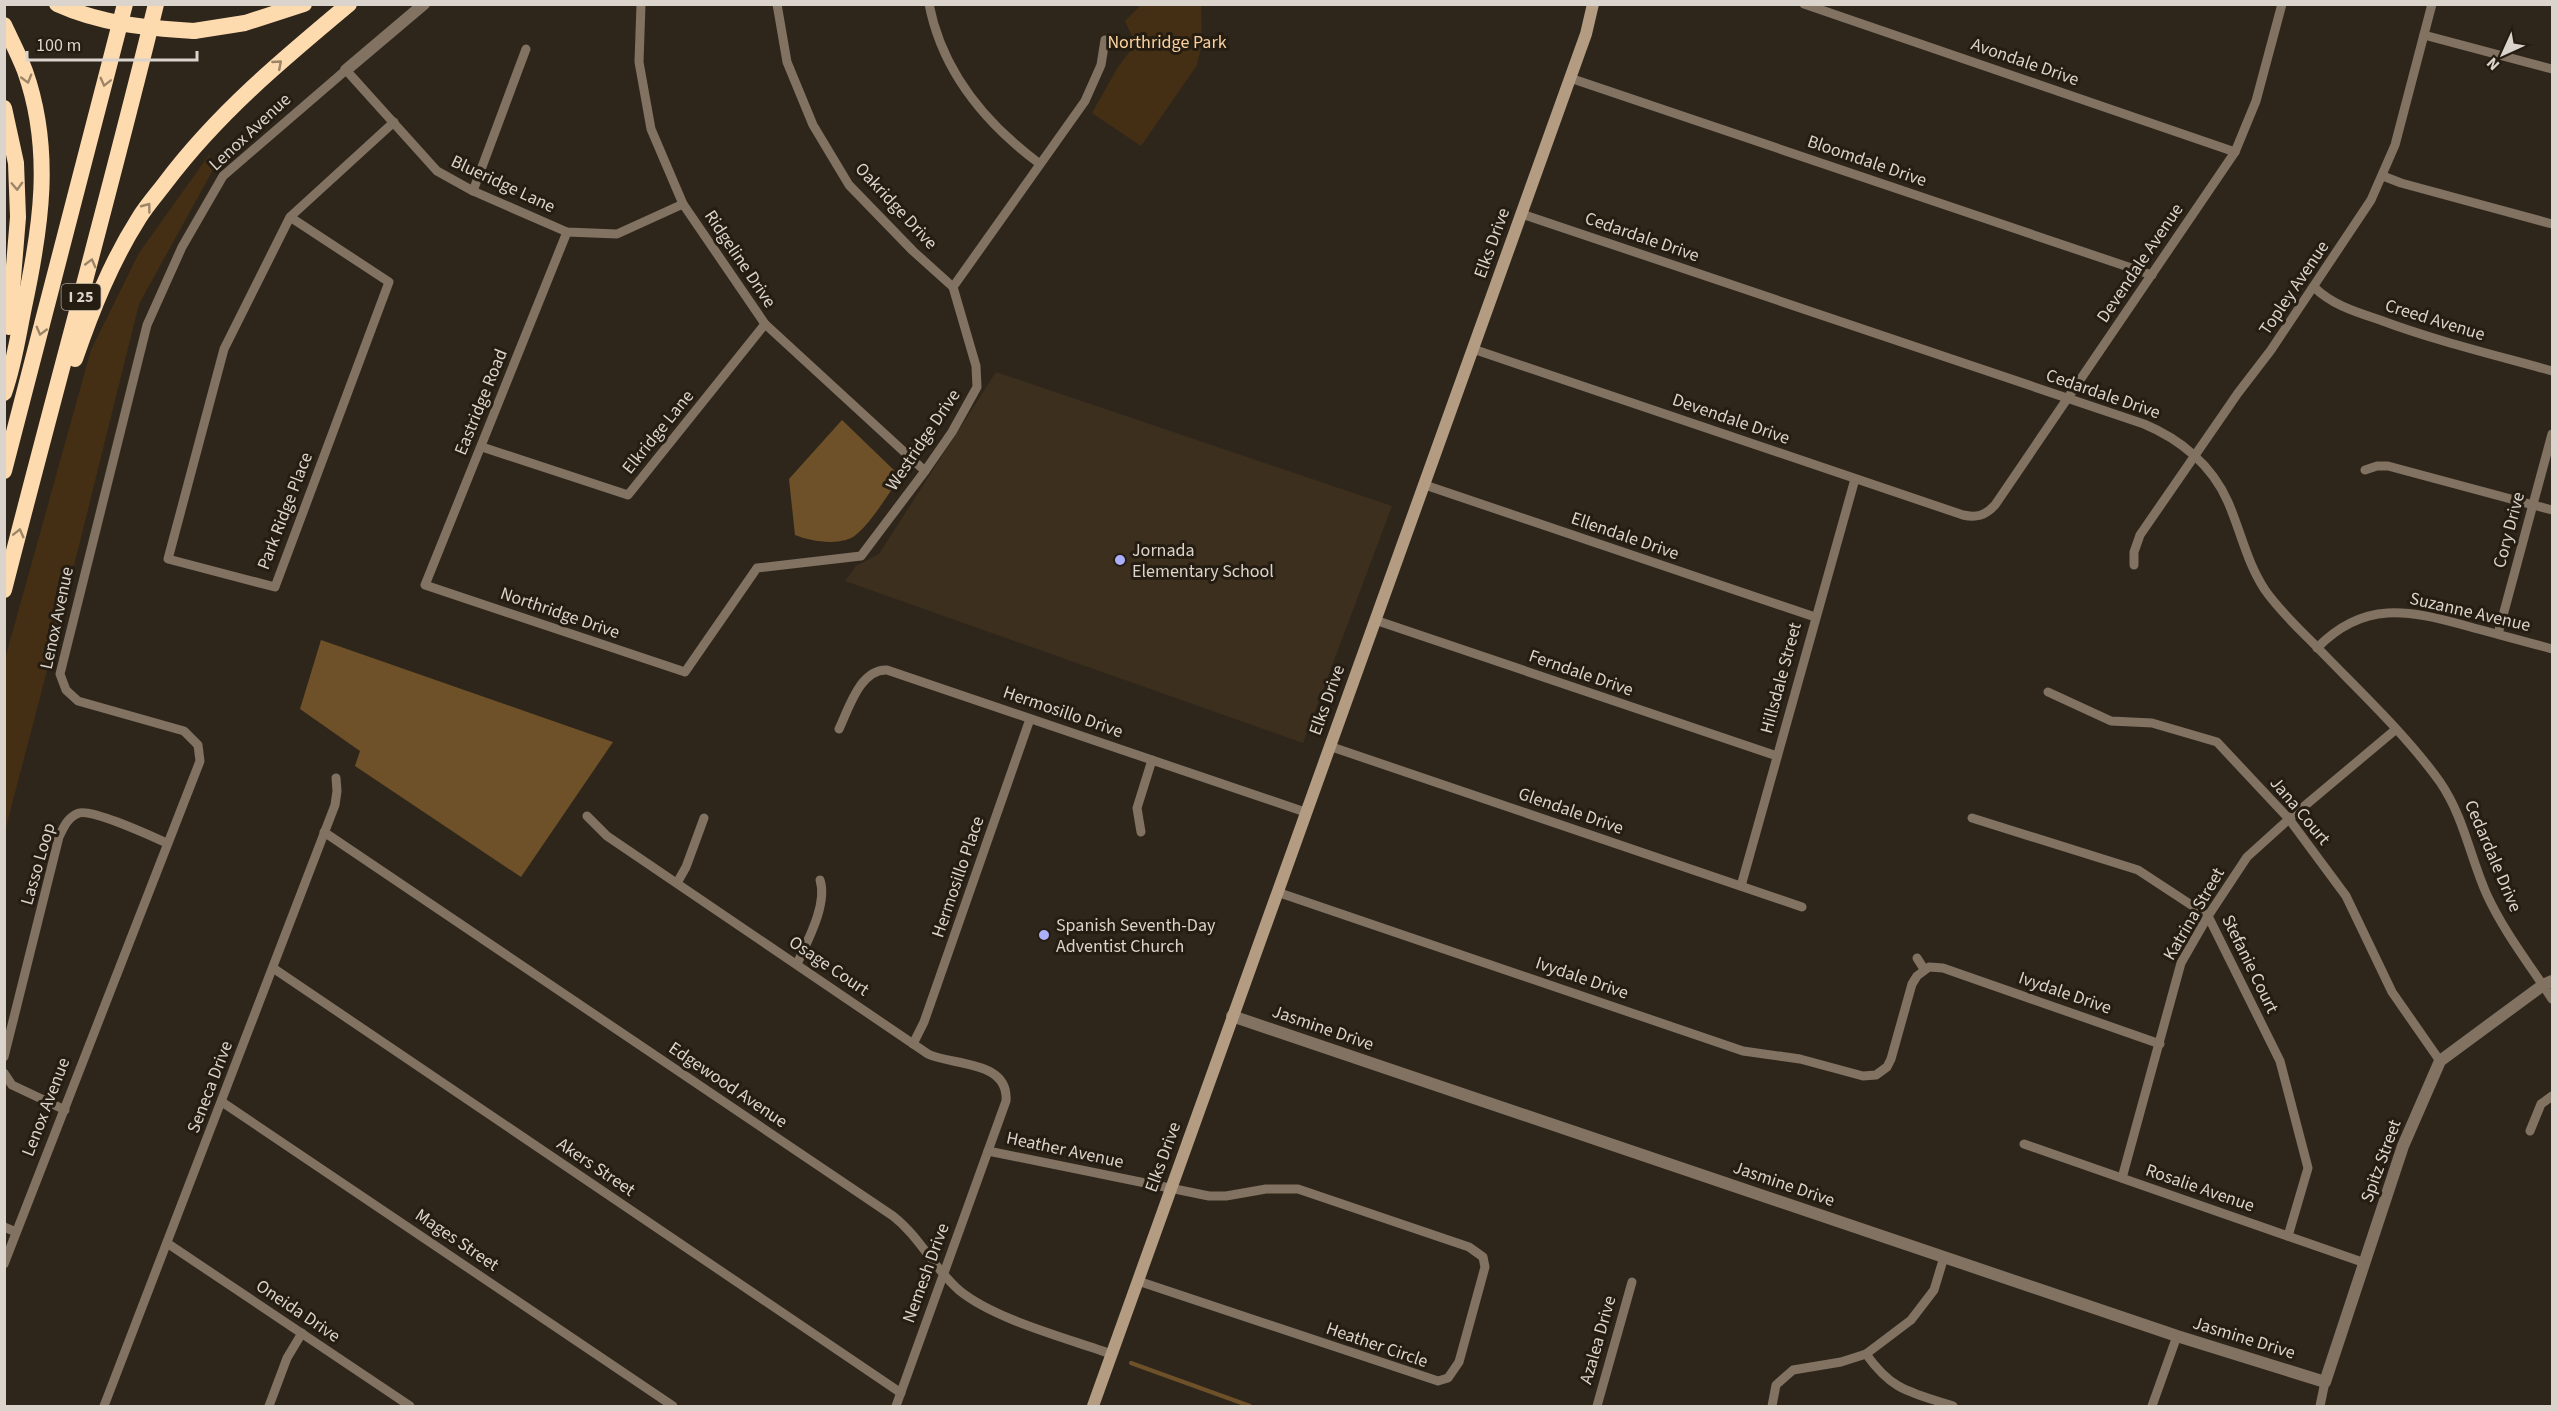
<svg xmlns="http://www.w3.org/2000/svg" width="2557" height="1411" font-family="'Source Sans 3',sans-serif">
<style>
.built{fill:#3d2f1e}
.green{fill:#442f14}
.water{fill:#6f5129}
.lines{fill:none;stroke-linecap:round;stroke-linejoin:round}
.stream{stroke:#6f5129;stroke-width:4}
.minor{stroke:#817261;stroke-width:9}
.tertiary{stroke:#817261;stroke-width:12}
.secondary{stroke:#b39c81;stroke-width:12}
.motorway{stroke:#fedaaf;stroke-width:16}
.motorway-bridge{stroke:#fedaaf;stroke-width:16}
.oneway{stroke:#9d8568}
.poi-dot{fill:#acaffb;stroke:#261d12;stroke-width:2}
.labels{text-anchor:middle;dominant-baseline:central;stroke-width:6;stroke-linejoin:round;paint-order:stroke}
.shield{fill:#261d12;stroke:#a49d94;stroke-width:1.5}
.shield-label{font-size:16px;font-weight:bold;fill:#dad4cc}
.park-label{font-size:18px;fill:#fad19f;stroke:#261d12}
.street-label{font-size:18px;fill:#dad4cc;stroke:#261d12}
.poi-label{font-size:18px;fill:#dad4cc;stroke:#261d12;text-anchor:start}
</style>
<rect width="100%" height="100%" fill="#2f261b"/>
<polygon class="built" points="996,372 1392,506 1303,743 845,581 856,566 879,554"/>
<g class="green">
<polygon points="1141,5 1201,5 1202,43 1197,65 1141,146 1092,113 1118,67 1131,50 1133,38 1125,21"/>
<polygon points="209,155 215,166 139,304 66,598 5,831 5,659 91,350 139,253"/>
</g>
<g class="water">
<path d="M842,420L901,477C887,494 875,518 858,533C844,547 812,542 795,535L789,479Z"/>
<polygon points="321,640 613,742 521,877 355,766 360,751 300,709"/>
</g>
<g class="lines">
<polyline class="stream" points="1131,1363 1250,1406"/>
<g class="minor">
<polyline points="641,4 639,62 651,129 683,204 765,324 925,471"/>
<polyline points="777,4 787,62 813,125 849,185 913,251 953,287"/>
<path d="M929,4C942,71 986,124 1040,164"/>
<polyline points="1804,4 2235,152"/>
<polyline points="2424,35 2552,69"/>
<polyline points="1570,78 2152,275"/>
<polyline points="2383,176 2401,183 2552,224"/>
<polyline points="473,191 526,49"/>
<path d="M1522,214L2144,424C2180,439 2212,465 2228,502C2241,532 2247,563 2265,590C2279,610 2297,627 2314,644C2356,688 2405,733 2440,782C2464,817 2470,857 2487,895C2504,932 2530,965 2552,999"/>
<polyline points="290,217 389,282 275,587 168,559 224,349 290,217 394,122"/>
<polyline points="567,232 425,585 685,672 757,568 861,556 925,471 952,432 977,387 976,366 953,287 1085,101 1101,65 1105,40"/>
<path d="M2314,287C2332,305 2356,312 2380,320C2436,341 2495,355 2552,371"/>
<path d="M1473,349L1963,515C1976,518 1985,516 1995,505L2235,152L2256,101L2282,4"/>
<polyline points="482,447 628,495 765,324"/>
<polyline points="2365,470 2377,466 2388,466 2552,510"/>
<polyline points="1425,485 1815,617"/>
<polyline points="2134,565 2134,552 2140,535 2238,393 2271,350 2371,200 2395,145 2432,4"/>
<polyline points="1375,620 1777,756"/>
<polyline points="2498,634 2552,434"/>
<path d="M2317,648C2364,600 2408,610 2467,626C2496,634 2524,641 2552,649"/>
<polyline points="2048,692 2111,721 2152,723 2217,742 2289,819 2346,896 2392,992 2440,1061"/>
<path d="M839,729C849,708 860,669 887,670L1305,812"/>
<polyline points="1329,746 1802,907"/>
<path d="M587,816L607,836L928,1054C953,1066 1009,1060 1006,1101L896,1406"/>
<polyline points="1972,818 2138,870 2208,916 2280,1061 2308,1168 2288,1236"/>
<path d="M324,832L893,1216C920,1237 934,1269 960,1291C996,1320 1067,1338 1111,1354"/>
<polyline points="1141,832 1137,808 1152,760"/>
<polyline points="677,883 686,867 704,818"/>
<polyline points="1741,886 1855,479"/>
<polyline points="1277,892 1743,1051 1800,1059 1863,1076 1876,1075 1887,1067 1891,1059 1912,984 1917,976 1929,967 1943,968 2160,1044"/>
<polyline points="1917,958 1924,969"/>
<path d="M797,964C807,942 828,904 820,880"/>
<polyline points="273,968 901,1393"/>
<polyline points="913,1044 924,1022 1030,719"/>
<path d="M4,1057L59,837C64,826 68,817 79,813C93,809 151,836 167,843"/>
<polyline points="4,1073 12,1085 65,1110"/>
<polyline points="222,1102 673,1406"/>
<polyline points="2530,1131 2541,1104 2552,1096"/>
<polyline points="2024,1144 2365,1263"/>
<polyline points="988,1151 1209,1196 1226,1196 1266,1189 1298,1189 1469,1247 1483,1257 1485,1267 1459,1362 1448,1378 1438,1381 1138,1281"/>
<polyline points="2122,1178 2181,963 2208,916 2247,857 2289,819 2395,730"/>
<polyline points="4,1227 16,1232"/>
<polyline points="167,1243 410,1406"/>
<polyline points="4,1264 200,761 198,745 184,731 78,701 66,690 60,674 147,325 182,247 223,176 346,70 437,171 473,191 567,232 617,234 683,204"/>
<path d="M1866,1354C1893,1392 1911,1392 1953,1406"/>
<polyline points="104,1406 335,805 337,791 336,778"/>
<polyline points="269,1406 287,1358 302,1333"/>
<polyline points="1597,1406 1632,1282"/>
<polyline points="1772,1406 1776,1385 1793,1370 1841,1362 1866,1354 1911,1320 1934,1290 1944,1257"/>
<polyline points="2152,1406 2177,1336"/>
<polyline points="2320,1406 2325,1382"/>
</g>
<g class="tertiary">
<polyline points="346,70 424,4"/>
<polyline points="1232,1016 2177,1336 2325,1382 2403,1146 2440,1061 2543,985 2552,981"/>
</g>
<polyline class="secondary" points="1093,1406 1586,34 1593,4"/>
<g class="motorway">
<path d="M4,25C11,40 19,55 25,71C53,150 41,228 24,307C18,336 14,365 4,393"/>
<polyline points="194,31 245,23 304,4"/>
<polyline points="4,108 16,163 18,217 9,327"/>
<path d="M75,359C92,310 111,262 139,218C147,205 157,194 166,182C218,113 283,59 349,4"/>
<polyline points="4,471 125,4"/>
<path d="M4,590C54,394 108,200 156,4"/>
</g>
<path class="motorway-bridge" d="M57,4C101,24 146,28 194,31"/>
</g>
<defs><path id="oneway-chevron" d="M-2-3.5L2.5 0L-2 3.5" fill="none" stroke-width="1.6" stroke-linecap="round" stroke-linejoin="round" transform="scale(1.5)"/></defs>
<g class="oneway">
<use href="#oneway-chevron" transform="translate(278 64) rotate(-41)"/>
<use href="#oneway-chevron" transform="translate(27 79) rotate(74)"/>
<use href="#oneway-chevron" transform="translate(105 82) rotate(104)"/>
<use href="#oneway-chevron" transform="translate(17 186) rotate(88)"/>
<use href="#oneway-chevron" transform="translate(147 207) rotate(-53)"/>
<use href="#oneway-chevron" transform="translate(91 263) rotate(-75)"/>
<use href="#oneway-chevron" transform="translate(41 331) rotate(105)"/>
<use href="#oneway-chevron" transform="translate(19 533) rotate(-76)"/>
</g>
<g class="poi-dot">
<circle cx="1120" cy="560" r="6"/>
<circle cx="1044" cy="935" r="6"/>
</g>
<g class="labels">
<rect class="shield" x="61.5" y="284" width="39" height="26" rx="4.5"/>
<g class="shield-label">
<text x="81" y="297">I 25</text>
</g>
<g class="park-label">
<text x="1167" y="42">Northridge Park</text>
</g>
<g class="street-label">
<text transform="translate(2025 62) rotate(19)">Avondale Drive</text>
<text transform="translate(250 132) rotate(-43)">Lenox Avenue</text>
<text transform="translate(1867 161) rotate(19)">Bloomdale Drive</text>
<text transform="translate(503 184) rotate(25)">Blueridge Lane</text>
<text transform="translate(896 206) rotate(47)">Oakridge Drive</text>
<text transform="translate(1642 237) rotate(19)">Cedardale Drive</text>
<text transform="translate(1492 243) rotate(-70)">Elks Drive</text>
<text transform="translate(740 259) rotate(56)">Ridgeline Drive</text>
<text transform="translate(2140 263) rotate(-56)">Devendale Avenue</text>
<text transform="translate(2294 288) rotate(-56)">Topley Avenue</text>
<text transform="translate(2435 320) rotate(17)">Creed Avenue</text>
<text transform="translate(2103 394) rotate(19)">Cedardale Drive</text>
<text transform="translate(481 402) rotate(-68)">Eastridge Road</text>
<text transform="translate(1731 419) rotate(19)">Devendale Drive</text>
<text transform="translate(658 432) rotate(-51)">Elkridge Lane</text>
<text transform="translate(923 440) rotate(-56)">Westridge Drive</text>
<text transform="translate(285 511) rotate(-69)">Park Ridge Place</text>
<text transform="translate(2509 530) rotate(-75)">Cory Drive</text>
<text transform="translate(1625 536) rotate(19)">Ellendale Drive</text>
<text transform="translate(2470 612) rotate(13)">Suzanne Avenue</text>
<text transform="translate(560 613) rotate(19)">Northridge Drive</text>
<text transform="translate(57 618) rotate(-78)">Lenox Avenue</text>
<text transform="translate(1581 673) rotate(19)">Ferndale Drive</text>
<text transform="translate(1781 678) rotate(-75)">Hillsdale Street</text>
<text transform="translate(1327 700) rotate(-70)">Elks Drive</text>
<text transform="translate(1063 712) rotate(19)">Hermosillo Drive</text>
<text transform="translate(1571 811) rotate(19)">Glendale Drive</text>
<text transform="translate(2300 811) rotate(50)">Jana Court</text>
<text transform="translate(2493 856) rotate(67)">Cedardale Drive</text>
<text transform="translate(38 864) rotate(-74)">Lasso Loop</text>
<text transform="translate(958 877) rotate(-71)">Hermosillo Place</text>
<text transform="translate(2194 914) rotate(-60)">Katrina Street</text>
<text transform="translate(2250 964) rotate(64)">Stefanie Court</text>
<text transform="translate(829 966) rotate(34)">Osage Court</text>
<text transform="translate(1582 978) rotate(19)">Ivydale Drive</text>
<text transform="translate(2065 993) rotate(19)">Ivydale Drive</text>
<text transform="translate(1323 1028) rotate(19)">Jasmine Drive</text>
<text transform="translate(728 1085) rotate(34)">Edgewood Avenue</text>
<text transform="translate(210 1087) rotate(-69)">Seneca Drive</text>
<text transform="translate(46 1107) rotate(-69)">Lenox Avenue</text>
<text transform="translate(1065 1150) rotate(12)">Heather Avenue</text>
<text transform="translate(1163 1157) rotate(-70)">Elks Drive</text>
<text transform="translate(2381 1161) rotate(-70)">Spitz Street</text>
<text transform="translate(596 1167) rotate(34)">Akers Street</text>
<text transform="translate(1784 1184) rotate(19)">Jasmine Drive</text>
<text transform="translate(2200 1188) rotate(19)">Rosalie Avenue</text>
<text transform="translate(457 1240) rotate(34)">Mages Street</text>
<text transform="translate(926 1273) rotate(-70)">Nemesh Drive</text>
<text transform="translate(298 1311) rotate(34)">Oneida Drive</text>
<text transform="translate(2244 1338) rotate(17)">Jasmine Drive</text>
<text transform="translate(1598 1340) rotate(-74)">Azalea Drive</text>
<text transform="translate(1377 1345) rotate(19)">Heather Circle</text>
</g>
<g class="poi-label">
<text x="1132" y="550">Jornada<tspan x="1132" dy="21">Elementary School</tspan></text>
<text x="1056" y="925">Spanish Seventh-Day<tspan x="1056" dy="21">Adventist Church</tspan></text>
</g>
</g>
<rect width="2557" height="1411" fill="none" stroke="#dad4cc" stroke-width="12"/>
<g transform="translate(2503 54) rotate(225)" stroke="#261d12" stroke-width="4.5" paint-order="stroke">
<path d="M0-4.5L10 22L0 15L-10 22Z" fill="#dad4cc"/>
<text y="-9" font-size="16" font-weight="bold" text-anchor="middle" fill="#dad4cc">N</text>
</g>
<path d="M27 51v9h170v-9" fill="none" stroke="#dad4cc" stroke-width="3"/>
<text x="36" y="51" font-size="18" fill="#dad4cc" stroke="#261d12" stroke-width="4.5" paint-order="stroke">100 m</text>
</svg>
